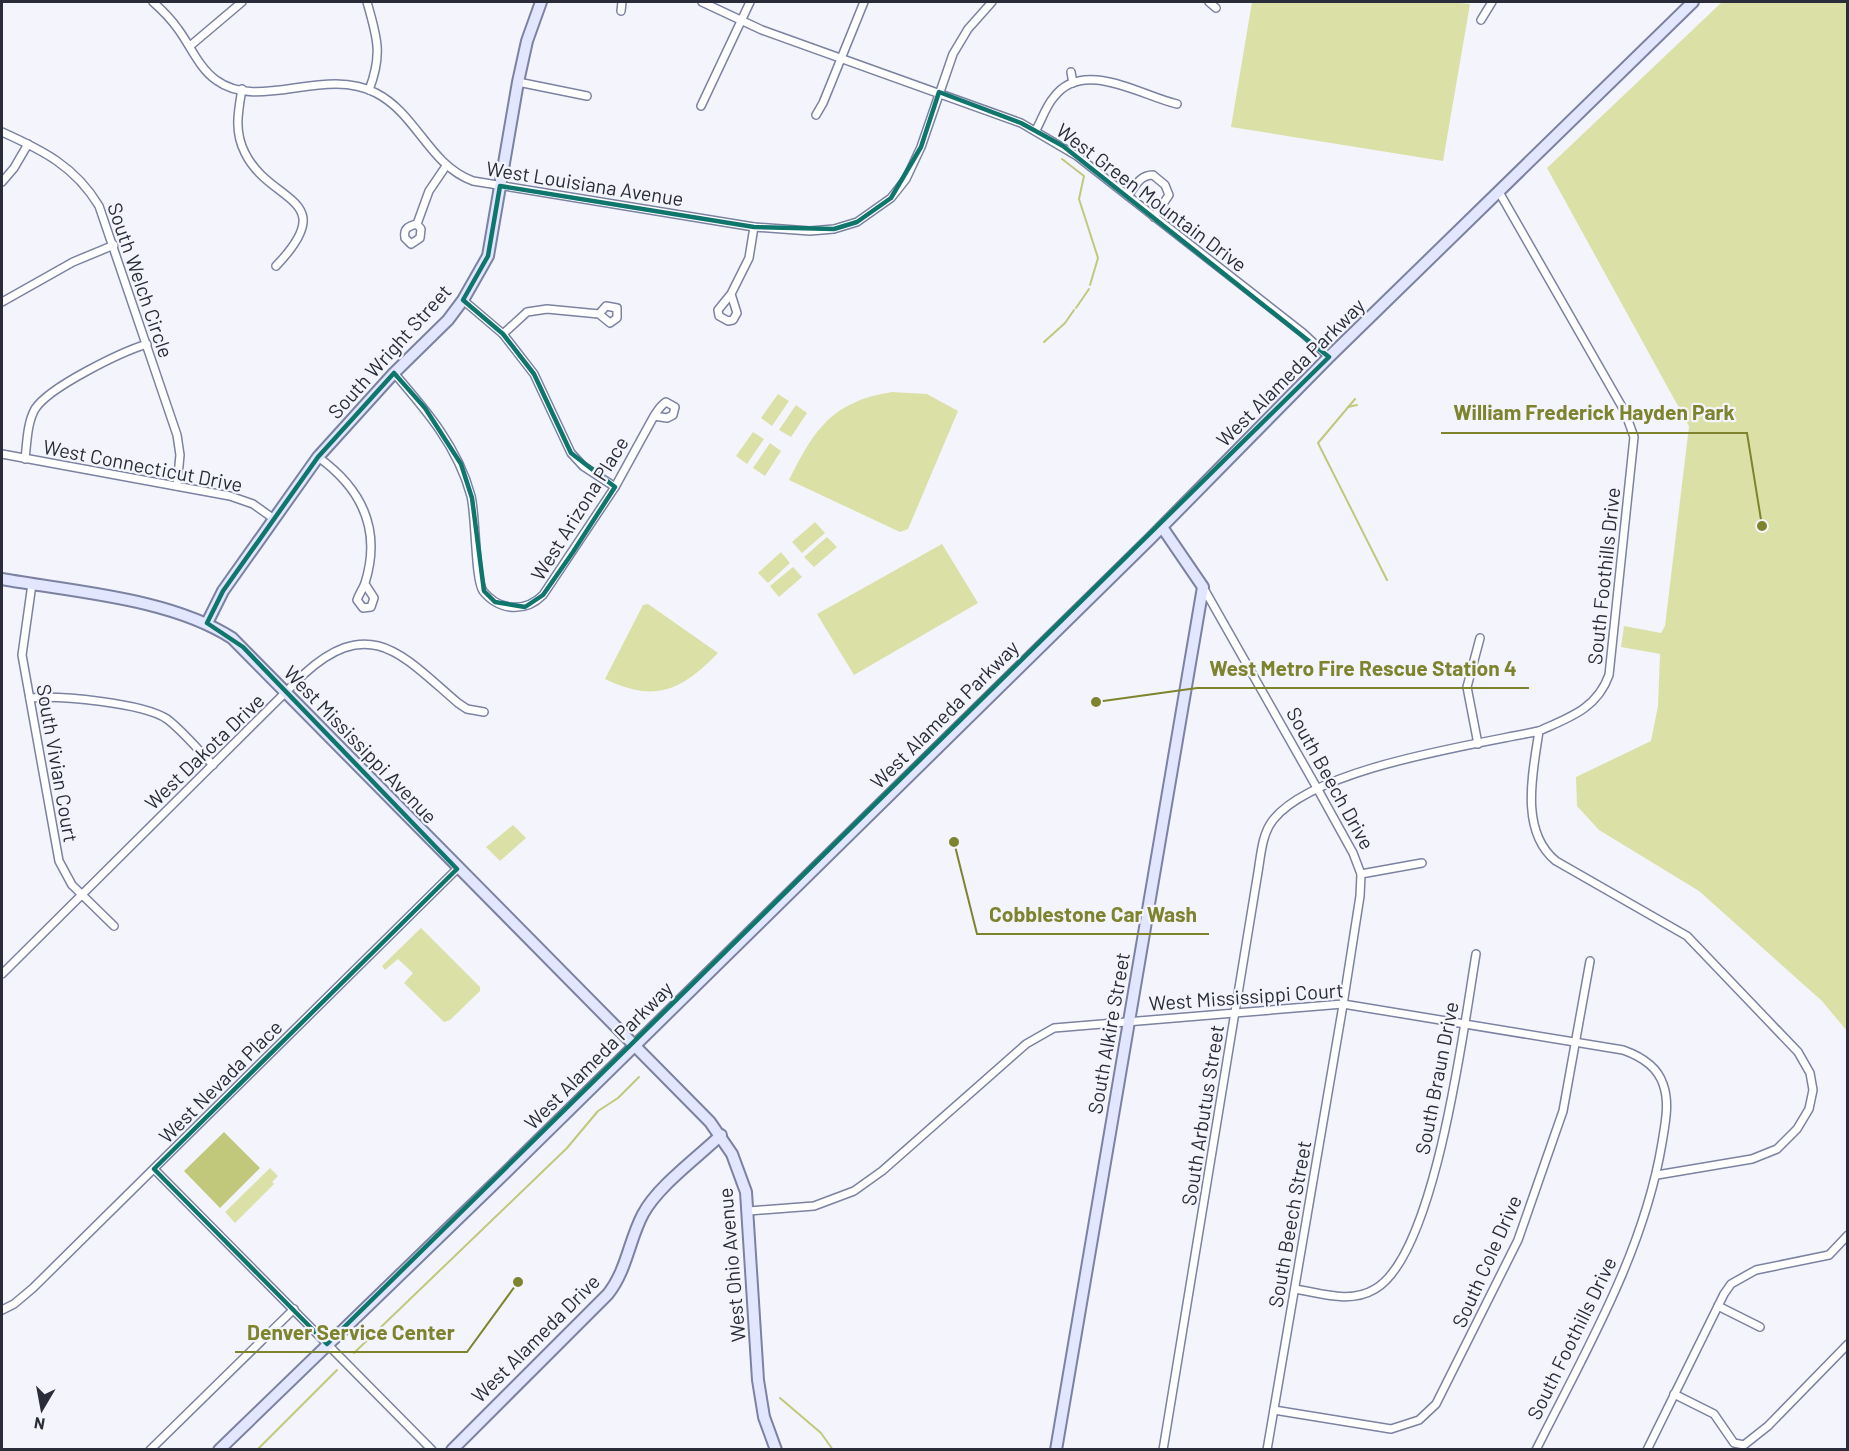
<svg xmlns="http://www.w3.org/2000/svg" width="1849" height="1451" font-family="Barlow,sans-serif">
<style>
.green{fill:#dbe0a7}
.water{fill:#c1c87c}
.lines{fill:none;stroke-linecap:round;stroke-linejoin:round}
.stream{stroke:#c1c87c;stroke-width:2}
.street-casing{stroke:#7c82a1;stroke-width:10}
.secondary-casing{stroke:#7c82a1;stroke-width:14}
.street{stroke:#fff;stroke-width:7}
.secondary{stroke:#e2e6fe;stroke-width:10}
.marked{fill:none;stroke:#0f766e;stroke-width:4.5;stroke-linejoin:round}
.labels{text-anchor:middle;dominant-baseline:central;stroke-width:4.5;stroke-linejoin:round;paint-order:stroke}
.street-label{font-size:20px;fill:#2a2c39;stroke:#f4f5fc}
.leader{fill:none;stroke:#7e832e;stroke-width:2}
.callout-dot{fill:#7e832e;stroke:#f4f5fc;stroke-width:2}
.callout-label{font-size:21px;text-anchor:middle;font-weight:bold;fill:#7e832e;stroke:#f4f5fc;stroke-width:4.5;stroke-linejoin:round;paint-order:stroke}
</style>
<rect width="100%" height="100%" fill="#f4f5fc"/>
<g class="green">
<polygon points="1252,2 1450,2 1470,4 1443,161 1231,127"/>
<polygon points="1722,2 1847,2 1847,1031 1822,1001 1699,891 1599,830 1577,806 1576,777 1651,741 1658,706 1660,654 1621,647 1624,626 1661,633 1665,626 1689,426 1547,168"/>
<path d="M892,392L927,394L958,411L908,529L900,532L789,480C814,429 833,401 892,392Z"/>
<polygon points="778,394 789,401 772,426 761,418"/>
<polygon points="796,405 807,413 791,437 779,430"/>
<polygon points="753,432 764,439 747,464 736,456"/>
<polygon points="770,443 781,451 765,476 753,468"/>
<polygon points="815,522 825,533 802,553 792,542"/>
<polygon points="827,537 837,547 814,567 804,557"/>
<polygon points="942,544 978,603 854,675 817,614"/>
<polygon points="781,552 790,563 768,583 758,573"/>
<polygon points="793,567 802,577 779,597 770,586"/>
<path d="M648,604L718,653C681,691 655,703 605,679L643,605Z"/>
<polygon points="513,825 526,838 500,861 486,847"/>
<polygon points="421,928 480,987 480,991 450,1020 444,1022 404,983 413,973 398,959 385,970 382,966"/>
<polygon points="270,1168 278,1176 272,1182 274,1184 235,1223 225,1212"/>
</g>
<polygon class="water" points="224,1132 260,1168 220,1208 184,1171"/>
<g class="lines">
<g class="stream">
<polyline points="1062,159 1084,176 1079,199 1098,258 1090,285"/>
<polyline points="1076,308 1089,289"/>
<polyline points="1044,342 1065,323 1074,310"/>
<polyline points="1355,399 1318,443 1387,580"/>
<polyline points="1348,407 1357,405"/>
<polyline points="354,1353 567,1148 598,1111 618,1098 639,1077"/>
<polyline points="780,1398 821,1433 833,1450"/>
<polyline points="257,1450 337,1370"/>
</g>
<g class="street-casing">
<g id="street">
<path d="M153,2C162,10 171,19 178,29C190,45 199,68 216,80C259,112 324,66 376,93C417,114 429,165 473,181L754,227L810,231L834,229L857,222L891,198L906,179L921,147L953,54L968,29L992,2"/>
<path d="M367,2C377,37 383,54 369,90"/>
<polyline points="702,2 762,30 1021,123 1077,156 1303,333 1329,357"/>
<polyline points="1209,2 1216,8"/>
<polyline points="621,11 622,2"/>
<polyline points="1481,20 1492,2"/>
<polyline points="190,46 242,2"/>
<polyline points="1071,72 1073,83"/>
<polyline points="518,82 587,96"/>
<path d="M242,89C238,112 234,132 245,153C270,204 342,197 276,266"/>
<polyline points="701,106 750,2"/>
<polyline points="816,115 823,103 864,2"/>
<path d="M1036,130C1042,119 1046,106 1054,97C1083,58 1142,96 1177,104"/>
<path d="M2,132C42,150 75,166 99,206L177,435L180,455L177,486"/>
<polyline points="2,182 14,168 28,144"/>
<path d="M1499,192L1625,412L1634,437L1609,675C1597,709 1568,718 1539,731C1533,772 1519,831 1556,861L1687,936L1798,1052L1810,1073L1813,1090L1809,1109L1797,1129L1777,1149L1752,1159L1657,1175"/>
<path d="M1128,196C1135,186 1140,175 1153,175L1165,185L1169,195L1154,217"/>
<path d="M417,224C409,226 403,228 405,238L411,244L420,238L421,229L417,224L429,191L446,166"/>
<polyline points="731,294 737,313 733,320 728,321 719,316 718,310 731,294 749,258 754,227"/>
<polyline points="463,300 503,334 534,374 571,453 583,466 615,487"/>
<polyline points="2,302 73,262 114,245"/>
<polyline points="503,334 527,312 547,309 599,314 610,323 617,318 617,308 606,306 599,314"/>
<path d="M394,373C426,410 458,447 471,496C476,516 475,580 483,591C499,611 525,613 543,595L615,487L654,416C658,410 660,406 666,402L675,407L673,415L667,418L654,416"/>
<polyline points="2,454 230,496 253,504 274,519"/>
<path d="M318,457C361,488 382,529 365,583C363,589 359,594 357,600L363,608L371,607L374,598L365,584"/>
<path d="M25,459C27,443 27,423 35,409C49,387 121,352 147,344"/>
<polyline points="32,584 22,655 59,861 72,885 114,926"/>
<polyline points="1203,587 1317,788 1353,853 1361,874 1360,896 1342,1011 1267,1450"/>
<path d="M30,698C59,695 143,703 167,719C184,732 198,750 213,765"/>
<polyline points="1478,744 1467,687 1480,638"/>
<polyline points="1361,874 1422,863"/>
<path d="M2,974L304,674C371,613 404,657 458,703L467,709L484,712"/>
<polyline points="154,1169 432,1450"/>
<path d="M749,1211L814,1206L854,1191L882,1171L1026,1044L1054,1028L1343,1004L1623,1050C1640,1056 1657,1066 1663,1084C1670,1103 1665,1124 1662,1143C1644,1252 1585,1352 1536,1450"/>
<path d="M1295,1289C1321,1293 1350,1304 1375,1289C1436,1254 1464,1025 1476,954"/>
<polyline points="1718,1306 1760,1327"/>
<polyline points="2,1310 14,1304 33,1288 457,869"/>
<polyline points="1674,1394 1714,1414 1734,1443 1744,1445 1768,1426 1848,1344"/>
<polyline points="1274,1410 1391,1429 1419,1420 1436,1404 1518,1240 1563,1111 1590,961"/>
<polyline points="150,1450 294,1309"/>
<path d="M1163,1450L1258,872C1261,854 1262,834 1273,820C1314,768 1473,745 1539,731"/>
<polyline points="1647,1450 1724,1294 1731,1284 1756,1270 1829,1255 1848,1235"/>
</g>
</g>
<g class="secondary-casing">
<g id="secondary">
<path d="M2,579C74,592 170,598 232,638L710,1122L732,1154L746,1192L758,1380L764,1417L776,1450"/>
<polyline points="207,623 223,591 318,457 394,373 448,320 463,300 488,256 518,82 527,41 541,2"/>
<polyline points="219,1450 497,1181 1150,539 1329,357 1693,2"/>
<path d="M452,1450L608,1294C627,1270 629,1240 643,1214C658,1186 697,1158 721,1135"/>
<polyline points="1056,1450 1203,587 1162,527"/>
</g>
</g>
<use href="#street" class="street"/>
<use href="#secondary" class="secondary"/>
</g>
<path class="marked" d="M939,92L1021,123L1063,146L1329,357L327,1344L154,1169L457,869L243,647L207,623L223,591L318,457L394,373L425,408L461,464L472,498L484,591L495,602L525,607L543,595L573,552L615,487L571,453L534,374L503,334L463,300L488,256L500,186L754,227L834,229L857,222L891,198L921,147Z"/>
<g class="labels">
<g class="street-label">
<text transform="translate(585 183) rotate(9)">West Louisiana Avenue</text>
<text transform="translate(1152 197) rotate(37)">West Green Mountain Drive</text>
<text transform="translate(141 280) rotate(71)">South Welch Circle</text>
<text transform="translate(389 351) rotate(-48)">South Wright Street</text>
<text transform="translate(1290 372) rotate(-45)">West Alameda Parkway</text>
<text transform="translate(143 465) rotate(11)">West Connecticut Drive</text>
<text transform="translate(579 508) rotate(-58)">West Arizona Place</text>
<text transform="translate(1603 576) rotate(-84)">South Foothills Drive</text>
<text transform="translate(944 714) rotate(-45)">West Alameda Parkway</text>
<text transform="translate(361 744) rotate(46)">West Mississippi Avenue</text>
<text transform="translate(204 751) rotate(-44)">West Dakota Drive</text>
<text transform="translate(58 763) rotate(80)">South Vivian Court</text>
<text transform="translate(1331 778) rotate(61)">South Beech Drive</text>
<text transform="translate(1246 996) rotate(-4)">West Mississippi Court</text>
<text transform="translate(1108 1033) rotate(-80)">South Alkire Street</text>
<text transform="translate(598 1055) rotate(-45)">West Alameda Parkway</text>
<text transform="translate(1436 1078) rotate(-79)">South Braun Drive</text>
<text transform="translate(220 1081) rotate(-45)">West Nevada Place</text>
<text transform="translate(1202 1115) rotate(-81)">South Arbutus Street</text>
<text transform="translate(1289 1224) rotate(-80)">South Beech Street</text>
<text transform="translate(1486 1261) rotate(-66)">South Cole Drive</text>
<text transform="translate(731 1265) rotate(-95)">West Ohio Avenue</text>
<text transform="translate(535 1338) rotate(-45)">West Alameda Drive</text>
<text transform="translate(1571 1338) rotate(-64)">South Foothills Drive</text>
</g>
</g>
<path class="leader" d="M1762 526L1747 433H1441M1096 702L1197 688H1529M954 842L977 934H1209M518 1282L467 1352H235"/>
<g class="callout-dot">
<circle cx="1762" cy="526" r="6"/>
<circle cx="1096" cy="702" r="6"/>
<circle cx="954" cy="842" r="6"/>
<circle cx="518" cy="1282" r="6"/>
</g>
<g class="callout-label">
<text x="1594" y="420">William Frederick Hayden Park</text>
<text x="1363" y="676">West Metro Fire Rescue Station 4</text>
<text x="1093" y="922">Cobblestone Car Wash</text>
<text x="351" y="1340">Denver Service Center</text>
</g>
<rect width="1849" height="1451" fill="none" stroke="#2a2c39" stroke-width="6"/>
<g transform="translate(42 1409) rotate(190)" stroke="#f4f5fc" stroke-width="4.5" paint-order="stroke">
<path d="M0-4.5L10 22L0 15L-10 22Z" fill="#2a2c39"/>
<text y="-9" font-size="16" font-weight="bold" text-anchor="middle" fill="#2a2c39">N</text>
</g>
</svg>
